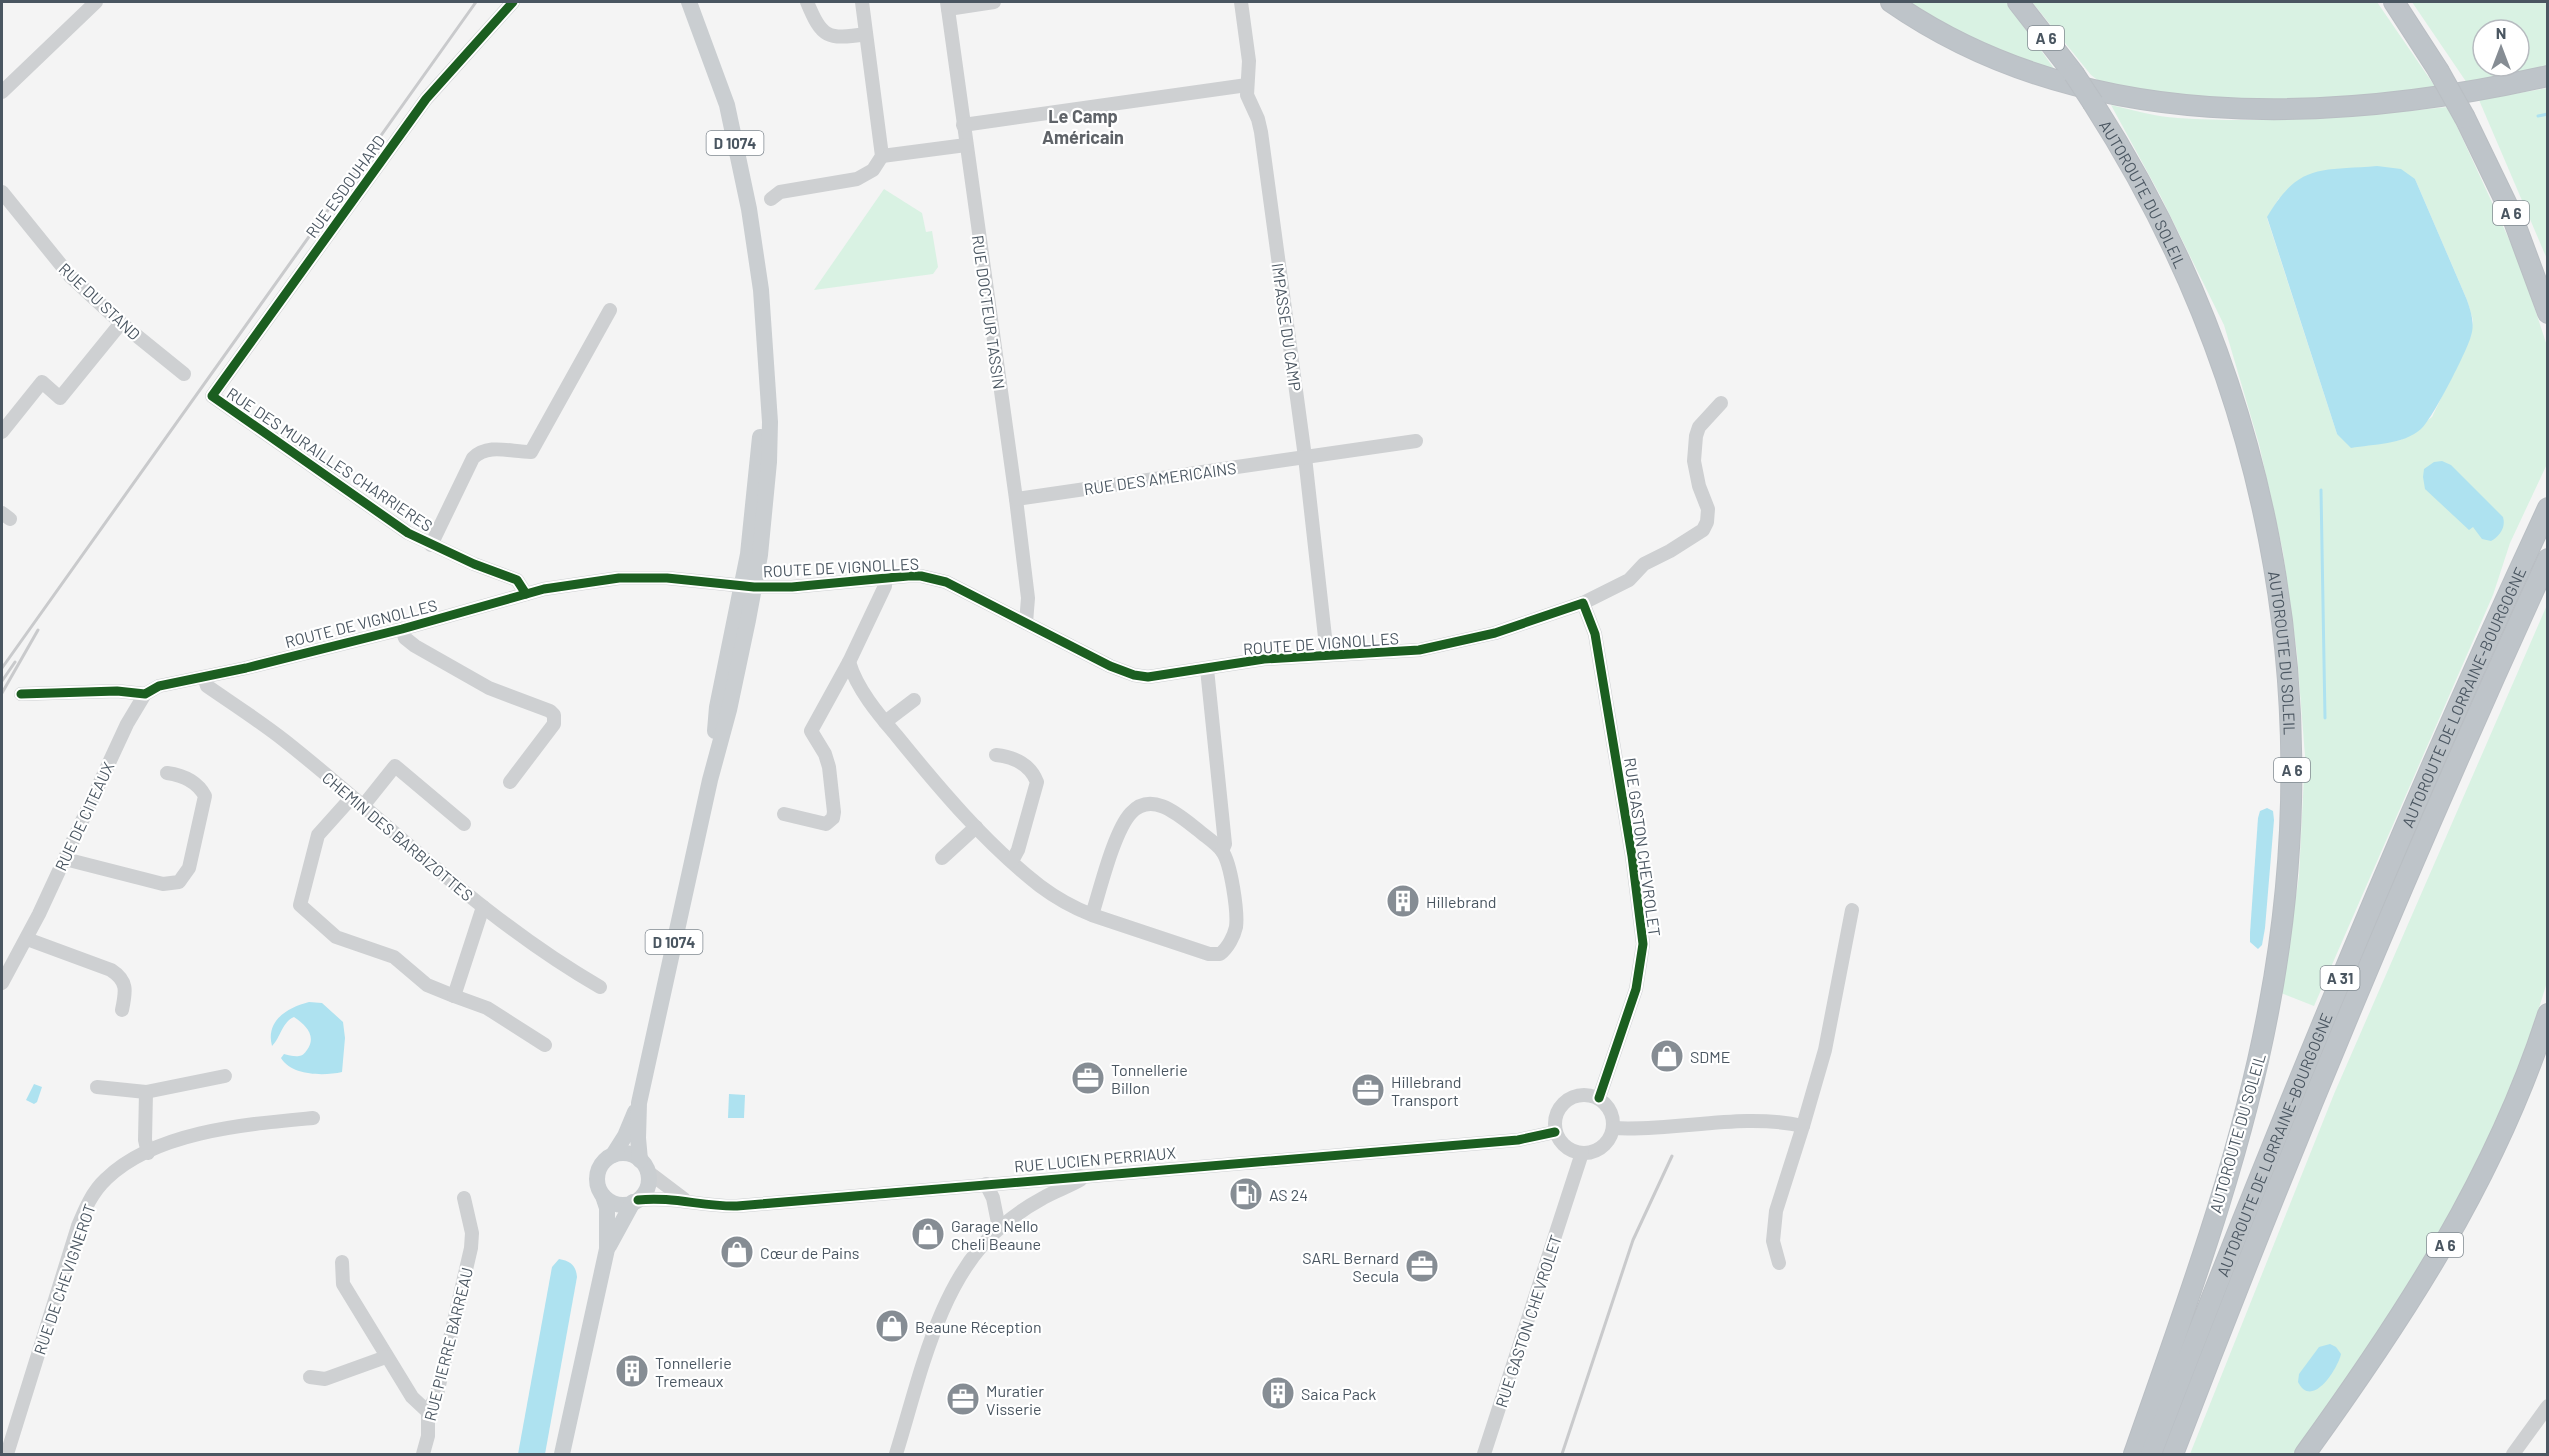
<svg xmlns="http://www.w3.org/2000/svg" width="2549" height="1456" font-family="Barlow,sans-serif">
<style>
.green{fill:#d9f2e3;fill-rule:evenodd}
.water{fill:#aee2f0}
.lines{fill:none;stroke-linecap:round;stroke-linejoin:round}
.stream{stroke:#aee2f0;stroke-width:3}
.highway-casing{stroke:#b9bec3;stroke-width:22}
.minor{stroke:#ced0d2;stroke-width:14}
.major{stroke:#caced1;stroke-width:16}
.highway{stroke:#bec4c9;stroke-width:20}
.rail{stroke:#c9cacc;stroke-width:3}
.highway-bridge-casing{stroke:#b9bec3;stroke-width:22;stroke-linecap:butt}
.highway-bridge{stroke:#bec4c9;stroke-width:20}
.cycleway-casing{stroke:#fff;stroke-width:13}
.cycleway{stroke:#1b5e20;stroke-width:9}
.labels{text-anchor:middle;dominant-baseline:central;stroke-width:4.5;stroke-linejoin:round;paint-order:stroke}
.shield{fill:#fff;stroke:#808990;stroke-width:1.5}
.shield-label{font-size:15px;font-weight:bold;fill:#4a5661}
.street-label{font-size:16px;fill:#4a5661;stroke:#fff}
.poi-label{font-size:16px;fill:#4a5661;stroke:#fff;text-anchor:start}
.neighbourhood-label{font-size:18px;font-weight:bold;fill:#5f6368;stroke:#fff}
</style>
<rect width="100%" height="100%" fill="#f4f4f4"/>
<g class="green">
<polygon points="1906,2 2007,2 2057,73 1958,35"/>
<path d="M2032,2H2377L2436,88C2362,96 2288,105 2213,100C2176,98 2140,90 2104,85L2091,75Z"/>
<path d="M2412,2H2547V66L2467,83ZM2483,30H2519V66H2483Z"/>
<polygon points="2547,88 2548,88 2547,259 2479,100"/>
<path d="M2111,105C2133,110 2156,117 2178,118C2268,124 2358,116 2448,107L2520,263L2547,346V464L2510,543L2493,595L2314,1006L2281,993L2299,876L2305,756L2297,654L2283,552L2259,444L2224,325L2160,195ZM2415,179L2467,300L2473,320L2471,336L2432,417L2401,440L2379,443L2337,434L2267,218L2279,198Z"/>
<polygon points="884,189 922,213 926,232 932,231 938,267 933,274 814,290"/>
<path d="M2547,605V982C2509,1110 2448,1231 2374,1343C2349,1381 2321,1417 2295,1454H2190L2334,1094Z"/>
</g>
<g class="water">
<path d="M2377,166L2401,169L2415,179L2467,300C2471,312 2475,323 2471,336C2467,351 2432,420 2421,429C2403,445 2373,444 2351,448L2337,434L2267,217C2299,163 2319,171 2377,166Z"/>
<path d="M2442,461L2451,465L2503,517C2506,527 2500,536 2491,541L2482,539L2473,527L2469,530L2425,489L2423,477L2424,469L2434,462Z"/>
<polygon points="2267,808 2273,811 2274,820 2265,928 2262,945 2258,949 2250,942 2250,933 2258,818 2260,811"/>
<path d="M309,1002L322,1003L343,1022L345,1038L342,1072C324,1076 292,1076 281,1058L284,1054C288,1055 295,1057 299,1056C302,1056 305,1053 307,1050C317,1036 306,1025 294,1017C282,1022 281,1037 272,1046C265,1020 289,1007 309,1002Z"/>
<polygon points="34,1084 42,1087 37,1102 34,1104 26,1100"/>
<polygon points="729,1094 745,1095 744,1118 728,1118"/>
<path d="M559,1259C570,1261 576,1265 577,1277L545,1454H518L552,1267Z"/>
<path d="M2330,1344L2336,1347L2341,1354C2338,1368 2312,1410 2298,1382L2299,1374L2319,1347Z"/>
</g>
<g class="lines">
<g class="stream">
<polyline points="2538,116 2548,114"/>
<polyline points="2321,490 2325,718"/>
</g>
<g class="highway-casing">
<g id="highway">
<path d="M1891,2C2081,134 2330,125 2548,76"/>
<polyline points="2018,2 2074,74"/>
<polyline points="2394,2 2438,70"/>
<path id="s1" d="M2093,103C2267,374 2329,690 2269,1007C2241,1159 2185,1308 2134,1454"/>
<polyline points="2465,118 2511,213 2548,313"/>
<path id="s2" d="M2151,1454C2274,1135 2403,819 2548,508"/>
<path d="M2173,1454C2289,1152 2413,853 2548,559"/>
<path d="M2305,1454C2404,1317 2496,1177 2548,1014"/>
</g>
</g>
<g class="minor">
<polyline points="513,2 426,99 212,396 408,533 474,564 517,580 526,594"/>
<path d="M807,2C822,38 827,40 866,34"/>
<polyline points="947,2 1016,499 1028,598 1026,623"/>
<polyline points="1241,2 1249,61 1247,95 1258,119 1261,132 1305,457 1326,646 1330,655"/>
<polyline points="948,9 994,2"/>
<polyline points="2,92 96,2"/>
<polyline points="963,125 1247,85"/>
<polyline points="882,156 966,145"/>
<polyline points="2,192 70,276 121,323 184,374"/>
<polyline points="771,199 780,192 857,179 873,170 882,156 862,2"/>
<polyline points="2,432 42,382 60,398 121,323"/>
<polyline points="1016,499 1416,441"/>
<polyline points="2,513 10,519"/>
<path d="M431,545L473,458C489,443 510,452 531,452L610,310"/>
<polyline points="1583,603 1629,580 1644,564 1670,551 1703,530 1707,522 1708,509 1699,486 1694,461 1696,436 1699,427 1721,403"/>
<polyline points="402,629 405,638 415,646 489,688 550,711 554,715 554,724 510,782"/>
<path d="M849,662C857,689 878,714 896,735C939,788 986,844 1040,886C1056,898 1074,908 1092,915L1209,954H1220C1228,948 1234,936 1236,927C1238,912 1231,863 1222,851C1216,843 1206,837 1198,830C1180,816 1152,790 1131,813C1114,831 1100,890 1092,915"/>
<polyline points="1207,669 1225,844 1222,851"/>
<path d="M204,677L207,686C233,704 261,722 285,741C390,824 483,920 600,987"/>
<polyline points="21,694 117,691 145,694 159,686 246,668 402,629 544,589 619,578 667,578 754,587 792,587 908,576 921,576 946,582 1110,666 1134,675 1148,677 1264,659 1419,650 1495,633 1583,603 1595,634 1632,856 1643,944 1636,989 1599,1098"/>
<polyline points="885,722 914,700"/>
<path d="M996,755C1014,757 1030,764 1037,782L1018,850L1012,861"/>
<polyline points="352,797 318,835 300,905 336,937 394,957 427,985 454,996 483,907"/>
<polyline points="363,806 395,766 464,824"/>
<polyline points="784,814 826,824 833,818 834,812 829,767 825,754 811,731 849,662 885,586 885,577"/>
<polyline points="942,858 976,827"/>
<path d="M65,859L163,884L179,882L189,868L205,796C197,781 182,775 167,773"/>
<path d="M27,939L111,970C128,981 126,991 122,1010"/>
<polyline points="2,983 39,914 127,724 145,694"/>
<polyline points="454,996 487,1008 545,1045"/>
<polyline points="97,1087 146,1092 225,1076"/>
<polyline points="146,1092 145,1140 148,1153"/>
<circle cx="1584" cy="1124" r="29"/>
<path d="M1613,1128C1676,1132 1740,1112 1803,1126L1825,1050L1852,910"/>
<polyline points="647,1171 684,1199"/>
<polyline points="986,1184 993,1198 999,1228"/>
<path d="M638,1200C672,1196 704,1207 737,1206L1518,1140L1555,1132"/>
<polyline points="342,1262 343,1284 412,1397 428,1412"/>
<polyline points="1779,1263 1773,1241 1776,1211 1803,1126"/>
<polyline points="310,1377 325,1379 386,1357"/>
<path d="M7,1454L78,1226C85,1209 92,1192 106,1179C155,1131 248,1124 313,1118"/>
<polyline points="423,1454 428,1436 428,1412 437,1394 471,1248 472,1233 464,1198"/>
<path d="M896,1454C919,1381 939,1277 1002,1226C1015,1215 1028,1206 1043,1198C1055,1191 1068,1187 1080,1180V1176"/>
<polyline points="1484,1454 1582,1153"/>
<polyline points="2513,1454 2548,1406"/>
</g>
<g class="major">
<polyline points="715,731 717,707 748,554 760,437"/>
<circle cx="623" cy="1179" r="26"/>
<polyline points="613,1155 625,1136 635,1112"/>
<polyline points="640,1160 638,1138 639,1103 710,780 729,710 748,620 760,555 769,462 770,422 761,290 749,209 727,105 689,2"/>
<polyline points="609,1246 633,1202"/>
<polyline points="562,1454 607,1249 607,1208 603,1196"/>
</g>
<use href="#highway" class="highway"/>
<g class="rail">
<polyline points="2,668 476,2"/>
<polyline points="2,681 15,662"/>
<polyline points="2,693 38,630"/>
<polyline points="1562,1454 1633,1240 1672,1156"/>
</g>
<g class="highway-bridge-casing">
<g id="highway-bridge">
<polyline points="2438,70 2465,118"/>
<polyline points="2074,74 2093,103"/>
</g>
</g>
<use href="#highway-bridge" class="highway-bridge"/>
<g class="cycleway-casing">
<g id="cycleway">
<polyline points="513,2 426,99 212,396 408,533 474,564 517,580 526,594"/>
<polyline points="21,694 117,691 145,694 159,686 246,668 402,629 544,589 619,578 667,578 754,587 792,587 908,576 921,576 946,582 1110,666 1134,675 1148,677 1264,659 1419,650 1495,633 1583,603 1595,634 1632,856 1643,944 1636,989 1599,1098"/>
<path d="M638,1200C672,1196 704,1207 737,1206L1518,1140L1555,1132"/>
</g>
</g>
<use href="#cycleway" class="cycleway"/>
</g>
<defs>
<g id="building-disc" transform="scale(1.725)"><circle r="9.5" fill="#868d94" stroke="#fff"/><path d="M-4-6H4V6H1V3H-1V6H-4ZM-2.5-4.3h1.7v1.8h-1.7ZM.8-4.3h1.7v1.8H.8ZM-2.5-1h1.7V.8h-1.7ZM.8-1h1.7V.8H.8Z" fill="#fff"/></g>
<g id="shop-disc" transform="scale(1.725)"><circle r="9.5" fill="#868d94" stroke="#fff"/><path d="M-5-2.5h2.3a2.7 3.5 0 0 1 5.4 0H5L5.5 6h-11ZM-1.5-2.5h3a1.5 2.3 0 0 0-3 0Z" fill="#fff"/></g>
<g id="office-disc" transform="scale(1.725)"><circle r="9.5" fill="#868d94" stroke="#fff"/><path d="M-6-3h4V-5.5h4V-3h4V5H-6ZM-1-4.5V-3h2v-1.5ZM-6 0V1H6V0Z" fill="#fff"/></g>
<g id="fuel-disc" transform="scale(1.725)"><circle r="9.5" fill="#868d94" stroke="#fff"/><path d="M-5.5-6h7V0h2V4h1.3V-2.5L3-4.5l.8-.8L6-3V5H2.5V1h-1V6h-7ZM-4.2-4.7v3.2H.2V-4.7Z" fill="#fff"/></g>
</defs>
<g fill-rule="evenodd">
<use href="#building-disc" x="1403" y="901"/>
<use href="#shop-disc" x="1667" y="1056"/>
<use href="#office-disc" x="1088" y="1078"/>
<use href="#office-disc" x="1368" y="1090"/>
<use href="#fuel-disc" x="1246" y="1194"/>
<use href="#shop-disc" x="928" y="1234"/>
<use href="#shop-disc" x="737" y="1252"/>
<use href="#office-disc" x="1422" y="1266"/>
<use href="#shop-disc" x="892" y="1326"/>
<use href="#building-disc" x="632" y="1371"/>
<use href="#building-disc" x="1278" y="1393"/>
<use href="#office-disc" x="963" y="1399"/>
</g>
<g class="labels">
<g class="shield">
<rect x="2028" y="26" width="36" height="24" rx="4.5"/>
<rect x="706.5" y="131" width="57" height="24" rx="4.5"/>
<rect x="2493" y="201" width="36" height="24" rx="4.5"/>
<rect x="2274" y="758" width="36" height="24" rx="4.5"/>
<rect x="645.5" y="930" width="57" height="24" rx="4.5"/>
<rect x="2320.5" y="966" width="39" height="24" rx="4.5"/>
<rect x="2427" y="1233" width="36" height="24" rx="4.5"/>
</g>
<g class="shield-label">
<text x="2046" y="38">A 6</text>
<text x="735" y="143">D 1074</text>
<text x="2511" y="213">A 6</text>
<text x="2292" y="770">A 6</text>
<text x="674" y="942">D 1074</text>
<text x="2340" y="978">A 31</text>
<text x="2445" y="1245">A 6</text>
</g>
<g class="street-label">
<text transform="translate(345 186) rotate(-54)">RUE ESDOUHARD</text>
<text stroke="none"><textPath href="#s1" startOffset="104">AUTOROUTE DU SOLEIL</textPath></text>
<text transform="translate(100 301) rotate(43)">RUE DU STAND</text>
<text transform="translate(989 312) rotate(82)">RUE DOCTEUR TASSIN</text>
<text transform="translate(1287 327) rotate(82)">IMPASSE DU CAMP</text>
<text transform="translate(330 459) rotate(34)">RUE DES MURAILLES CHARRIERES</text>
<text transform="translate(1160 478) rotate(-8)">RUE DES AMERICAINS</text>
<text transform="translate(841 567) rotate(-3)">ROUTE DE VIGNOLLES</text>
<text transform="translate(361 623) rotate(-14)">ROUTE DE VIGNOLLES</text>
<text transform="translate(1321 643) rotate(-4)">ROUTE DE VIGNOLLES</text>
<text stroke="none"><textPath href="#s1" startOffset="588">AUTOROUTE DU SOLEIL</textPath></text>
<text stroke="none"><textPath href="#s2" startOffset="819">AUTOROUTE DE LORRAINE-BOURGOGNE</textPath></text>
<text transform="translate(84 816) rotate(-65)">RUE DE CITEAUX</text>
<text transform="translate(398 836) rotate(40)">CHEMIN DES BARBIZOTTES</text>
<text transform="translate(1643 847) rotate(82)">RUE GASTON CHEVROLET</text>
<text transform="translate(2237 1133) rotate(-74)">AUTOROUTE DU SOLEIL</text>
<text stroke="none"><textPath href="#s2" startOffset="333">AUTOROUTE DE LORRAINE-BOURGOGNE</textPath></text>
<text transform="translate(1095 1159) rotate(-5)">RUE LUCIEN PERRIAUX</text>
<text transform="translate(64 1279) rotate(-71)">RUE DE CHEVIGNEROT</text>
<text transform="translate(1528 1321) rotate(-72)">RUE GASTON CHEVROLET</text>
<text transform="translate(448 1344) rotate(-76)">RUE PIERRE BARREAU</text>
</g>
<g class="poi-label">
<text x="1426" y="901">Hillebrand</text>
<text x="1690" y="1056">SDME</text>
<text x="1111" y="1069">Tonnellerie<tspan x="1111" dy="18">Billon</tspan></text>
<text x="1391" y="1081">Hillebrand<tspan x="1391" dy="18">Transport</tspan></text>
<text x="1269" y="1194">AS 24</text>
<text x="951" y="1225">Garage Nello<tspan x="951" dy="18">Cheli Beaune</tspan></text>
<text x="760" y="1252">Cœur de Pains</text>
<text x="1399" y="1257" text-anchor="end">SARL Bernard<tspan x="1399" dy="18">Secula</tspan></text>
<text x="915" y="1326">Beaune Réception</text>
<text x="655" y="1362">Tonnellerie<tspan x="655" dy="18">Tremeaux</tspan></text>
<text x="986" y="1390">Muratier<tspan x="986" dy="18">Visserie</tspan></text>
<text x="1301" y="1393">Saica Pack</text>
</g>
<g class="neighbourhood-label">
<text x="1083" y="116">Le Camp<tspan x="1083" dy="21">Américain</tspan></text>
</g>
</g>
<rect width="2549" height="1456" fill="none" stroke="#4a5661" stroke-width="6"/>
<g transform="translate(2501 48)"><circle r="28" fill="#ffffff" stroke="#b7bbc0" stroke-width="1.5"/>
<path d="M0-4.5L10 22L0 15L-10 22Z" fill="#868d94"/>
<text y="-9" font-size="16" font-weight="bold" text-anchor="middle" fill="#4a5661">N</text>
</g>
</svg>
